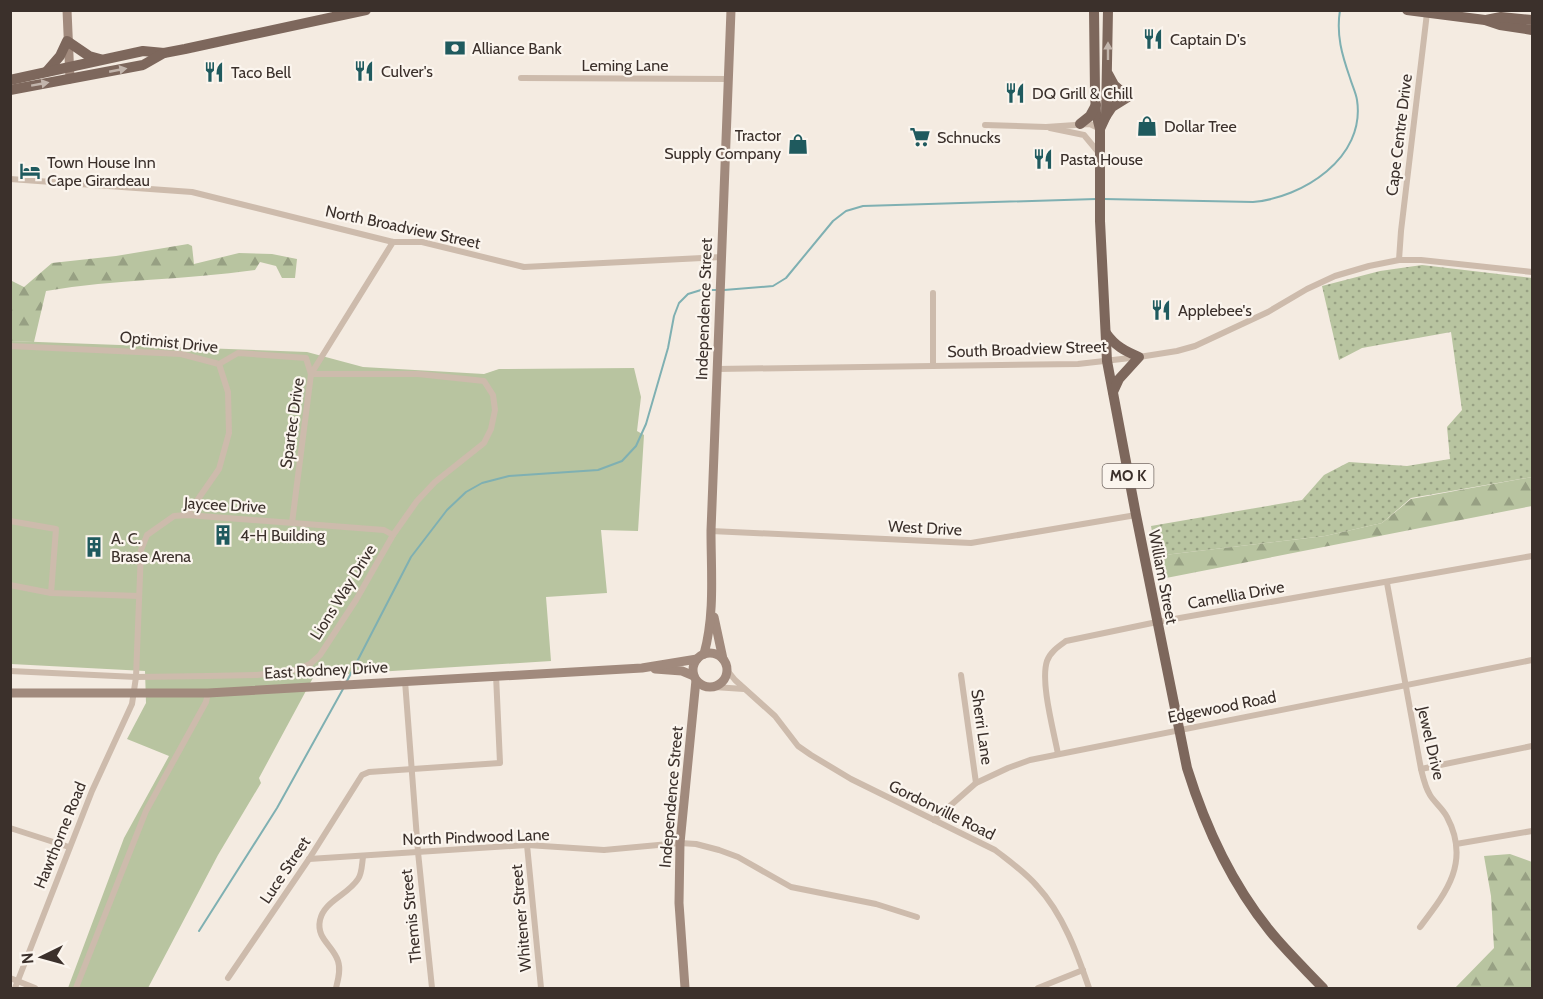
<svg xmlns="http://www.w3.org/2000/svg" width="1543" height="999" font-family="Cabin,sans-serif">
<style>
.grass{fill:url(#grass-dots)}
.forest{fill:url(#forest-firs)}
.green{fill:#b8c4a0}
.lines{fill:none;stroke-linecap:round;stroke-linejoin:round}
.stream{stroke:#7fb0b2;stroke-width:2}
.street{stroke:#cdbbac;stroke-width:6}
.secondary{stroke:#a18a7d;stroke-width:9}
.primary{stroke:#7d675c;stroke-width:10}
.oneway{fill:#c2b5ac}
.labels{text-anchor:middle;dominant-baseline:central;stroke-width:4.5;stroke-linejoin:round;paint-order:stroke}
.shield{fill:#fbf5ee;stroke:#756b66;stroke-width:1.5}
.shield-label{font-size:15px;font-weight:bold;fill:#3b302b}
.poi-label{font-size:16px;fill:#3b302b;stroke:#fbf5ee;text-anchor:start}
.street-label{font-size:16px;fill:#3b302b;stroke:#fbf5ee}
</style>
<defs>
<pattern id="grass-dots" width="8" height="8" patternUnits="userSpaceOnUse" patternTransform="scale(1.5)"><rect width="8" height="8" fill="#b8c4a0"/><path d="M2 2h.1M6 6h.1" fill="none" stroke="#97a083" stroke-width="1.8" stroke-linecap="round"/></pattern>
<pattern id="forest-firs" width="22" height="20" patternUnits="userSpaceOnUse" patternTransform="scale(1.5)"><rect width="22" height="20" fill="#b8c4a0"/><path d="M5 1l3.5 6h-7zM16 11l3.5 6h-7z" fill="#97a083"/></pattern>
</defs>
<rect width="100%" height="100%" fill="#f4ebe1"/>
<polygon class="grass" points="1422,265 1532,278 1532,477 1411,498 1382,523 1325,536 1156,556 1151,526 1302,500 1324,475 1349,462 1407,466 1450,459 1447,427 1462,410 1451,332 1362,348 1339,360 1322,286 1380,271"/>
<g class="forest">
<path d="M188,244L192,246L194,264L239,253L272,254L297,259L295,278H282L276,266L260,262L255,270C186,280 115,279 46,291L34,342L11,341L10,270L12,281L24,287L52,263L116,256Z"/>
<polygon points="1532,477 1532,506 1161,579 1156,556 1325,536 1382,523 1411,499"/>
<polygon points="1510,854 1532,862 1532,988 1455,988 1494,948 1491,896 1484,856"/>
</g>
<polygon class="green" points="11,341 307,352 363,367 484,374 499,369 634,368 641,397 637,431 644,435 638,531 601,530 607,593 546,597 551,661 314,676 259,778 261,783 218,855 148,988 68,988 124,838 169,756 127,739 146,703 145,671 11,664"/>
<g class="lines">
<g class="stream">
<path d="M1104,199L1253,202C1302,198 1366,158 1357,100C1356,93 1352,85 1350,78C1342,55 1336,35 1340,10"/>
<polyline points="724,290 773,286 786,278 833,221 846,211 863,206 1096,199"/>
<polyline points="347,681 411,557 447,510 466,492 482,483 509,476 598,470 622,461 636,446 646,424 668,348 674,316 679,303 688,294 701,290 719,290"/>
<polyline points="199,931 277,808 343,689"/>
</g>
<g class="street">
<polyline points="521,78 729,79"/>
<polyline points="985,125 1046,127 1090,124 1100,129"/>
<polyline points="1050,128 1084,135 1099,153"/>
<polyline points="10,179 192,192 393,242 422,242 524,267 722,257"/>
<polyline points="1399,260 1401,231 1427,13"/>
<polyline points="10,346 181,354 219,364 238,353 306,358 311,374 418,374 484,381 493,395 495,410 491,429 484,443 435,482 417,501 393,535 356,600 320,655 310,664 295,670 257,675 208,676 136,677 10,671"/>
<polyline points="933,366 933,293"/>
<polyline points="717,369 1078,364 1139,357 1177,351 1195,346 1268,312 1307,289 1335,276 1369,266 1399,260 1421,260 1532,272"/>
<polyline points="187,515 219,469 229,433 228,392 219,364"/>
<polyline points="10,521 56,529 51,593"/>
<polyline points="292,523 311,374 393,242"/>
<polyline points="711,531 971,543 1136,515"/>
<path d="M1387,583L1421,769C1423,777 1425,787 1430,795C1435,803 1443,809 1447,817C1471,862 1446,893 1420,927"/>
<polyline points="10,585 51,593 139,596"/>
<path d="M727,670L735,680L775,716L798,746L811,755L851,779L995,850C1009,861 1025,872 1037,886C1063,914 1077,953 1089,988"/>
<polyline points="961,675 976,783"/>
<polyline points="405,681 418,852 432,988"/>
<polyline points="714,687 744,689"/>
<path d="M1058,754C1054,732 1040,682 1047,661C1050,652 1059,646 1066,641L1157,622L1532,556"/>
<polyline points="1421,769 1532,746"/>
<polyline points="934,820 976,783 1008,768 1030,760 1532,660"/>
<polyline points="10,828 69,847"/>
<polyline points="1456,844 1532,831"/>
<polyline points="527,845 541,988"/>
<polyline points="309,859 527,845 604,850 680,843 696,844 719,850 738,857 791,887 876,904 917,917"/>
<polyline points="10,978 35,988"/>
<polyline points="228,978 309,859 362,775 369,772 500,763 496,675"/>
<polyline points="15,988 92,791 132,704 136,677 141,550 147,535 174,516 187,515 384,530 393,535"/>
<polyline points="76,988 146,811 206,702 208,693"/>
<path d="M336,988C338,980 341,970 338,961C333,945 316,939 320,920C324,901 348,895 358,879C362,874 362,863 363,857"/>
<polyline points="1038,988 1083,970"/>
</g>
<g class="secondary">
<polyline points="67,10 70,79"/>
<polyline points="714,617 723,659"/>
<circle cx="710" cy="670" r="17"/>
<path d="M704,654C715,614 711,572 711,531L731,10"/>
<polyline points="655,669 682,671 694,676"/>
<polyline points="10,693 208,693 642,668 697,659"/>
<polyline points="685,988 679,903 680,843 696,680"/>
</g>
<g class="primary">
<path d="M1094,10L1095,93L1096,113L1100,129V221L1107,361L1136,515L1187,768C1205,826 1231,883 1270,931C1286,951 1306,970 1323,988"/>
<polyline points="1407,10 1485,20 1500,25 1532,30"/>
<polyline points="1486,20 1501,17 1532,20"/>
<polyline points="47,71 60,56 67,41 89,56 100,59"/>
<polyline points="10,80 143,51 164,53 185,49 366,10"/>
<polyline points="10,90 143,65 164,53"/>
<polyline points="1106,116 1112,107 1128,97 1114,85 1108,74"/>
<polyline points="1080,124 1090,116 1096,105"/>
<polyline points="1100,129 1106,116 1108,10"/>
<path d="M1106,333C1115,346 1125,351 1139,357L1119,379L1113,392"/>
</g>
</g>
<defs><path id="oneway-solid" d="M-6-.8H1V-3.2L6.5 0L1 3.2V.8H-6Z" transform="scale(1.5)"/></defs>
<g class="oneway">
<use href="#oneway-solid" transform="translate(1108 51) rotate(-90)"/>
<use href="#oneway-solid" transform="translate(118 70) rotate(-11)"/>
<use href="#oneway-solid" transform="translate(40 84) rotate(-10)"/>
</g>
<defs>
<g id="restaurant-bare" transform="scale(1.62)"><path d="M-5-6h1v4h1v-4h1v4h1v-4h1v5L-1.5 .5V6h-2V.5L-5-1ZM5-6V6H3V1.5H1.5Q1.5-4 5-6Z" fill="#1f5a5e" stroke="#fbf5ee" stroke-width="2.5" paint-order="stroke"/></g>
<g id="bank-bare" transform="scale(1.62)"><path d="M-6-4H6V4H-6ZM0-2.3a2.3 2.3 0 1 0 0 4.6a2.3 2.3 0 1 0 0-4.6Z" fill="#1f5a5e" stroke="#fbf5ee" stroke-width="2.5" paint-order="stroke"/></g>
<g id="shop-bare" transform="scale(1.62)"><path d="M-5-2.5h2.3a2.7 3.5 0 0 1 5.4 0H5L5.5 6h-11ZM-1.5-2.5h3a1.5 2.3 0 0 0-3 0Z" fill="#1f5a5e" stroke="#fbf5ee" stroke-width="2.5" paint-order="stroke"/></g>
<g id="supermarket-bare" transform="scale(1.62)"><path d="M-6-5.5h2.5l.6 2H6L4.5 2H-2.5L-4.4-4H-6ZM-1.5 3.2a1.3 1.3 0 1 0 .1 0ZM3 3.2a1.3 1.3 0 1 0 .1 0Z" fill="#1f5a5e" stroke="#fbf5ee" stroke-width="2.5" paint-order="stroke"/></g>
<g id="hotel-bare" transform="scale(1.62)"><path d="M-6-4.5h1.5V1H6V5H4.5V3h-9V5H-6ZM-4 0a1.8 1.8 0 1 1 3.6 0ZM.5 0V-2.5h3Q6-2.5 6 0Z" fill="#1f5a5e" stroke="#fbf5ee" stroke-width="2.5" paint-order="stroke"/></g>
<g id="building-bare" transform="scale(1.62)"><path d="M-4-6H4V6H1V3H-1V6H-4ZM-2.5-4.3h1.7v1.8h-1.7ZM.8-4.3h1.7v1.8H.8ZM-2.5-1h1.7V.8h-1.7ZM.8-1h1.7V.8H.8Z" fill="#1f5a5e" stroke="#fbf5ee" stroke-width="2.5" paint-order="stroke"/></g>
</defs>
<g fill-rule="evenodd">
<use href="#restaurant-bare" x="1153" y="39"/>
<use href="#bank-bare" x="455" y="48"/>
<use href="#restaurant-bare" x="364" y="71"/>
<use href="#restaurant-bare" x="214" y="72"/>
<use href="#restaurant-bare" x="1015" y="93"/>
<use href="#shop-bare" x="1147" y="126"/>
<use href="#supermarket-bare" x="920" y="137"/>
<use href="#shop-bare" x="798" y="144"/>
<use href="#restaurant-bare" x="1043" y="159"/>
<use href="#hotel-bare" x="30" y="171"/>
<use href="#restaurant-bare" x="1161" y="310"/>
<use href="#building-bare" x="223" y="535"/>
<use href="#building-bare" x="94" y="547"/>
</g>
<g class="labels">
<rect class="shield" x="1102.5" y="464" width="51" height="24" rx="4.5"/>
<g class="shield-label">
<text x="1128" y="476">MO K</text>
</g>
<g class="poi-label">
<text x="1170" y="39">Captain D's</text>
<text x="472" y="48">Alliance Bank</text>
<text x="381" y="71">Culver's</text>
<text x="231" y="72">Taco Bell</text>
<text x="1032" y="93">DQ Grill &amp; Chill</text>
<text x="1164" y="126">Dollar Tree</text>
<text x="781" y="135" text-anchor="end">Tractor<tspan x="781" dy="18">Supply Company</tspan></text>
<text x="937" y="137">Schnucks</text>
<text x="1060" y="159">Pasta House</text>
<text x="47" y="162">Town House Inn<tspan x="47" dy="18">Cape Girardeau</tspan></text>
<text x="1178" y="310">Applebee's</text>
<text x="240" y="535">4-H Building</text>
<text x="111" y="538">A. C.<tspan x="111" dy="18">Brase Arena</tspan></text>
</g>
<g class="street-label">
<text x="625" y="65">Leming Lane</text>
<text transform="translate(1399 135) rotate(-83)">Cape Centre Drive</text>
<text transform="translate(403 227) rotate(12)">North Broadview Street</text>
<text transform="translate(704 309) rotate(-88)">Independence Street</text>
<text transform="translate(169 342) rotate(6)">Optimist Drive</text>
<text transform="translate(1027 349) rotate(-2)">South Broadview Street</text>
<text transform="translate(292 423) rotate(-82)">Spartec Drive</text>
<text transform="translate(225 505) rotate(3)">Jaycee Drive</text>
<text transform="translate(925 528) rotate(3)">West Drive</text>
<text transform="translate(1163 577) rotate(79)">William Street</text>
<text transform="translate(343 592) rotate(-58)">Lions Way Drive</text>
<text transform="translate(1236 595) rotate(-10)">Camellia Drive</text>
<text transform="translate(326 670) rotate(-3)">East Rodney Drive</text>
<text transform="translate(1222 707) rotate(-11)">Edgewood Road</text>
<text transform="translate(982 727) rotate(82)">Sherri Lane</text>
<text transform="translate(1431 743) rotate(77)">Jewel Drive</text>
<text transform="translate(671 797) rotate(-85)">Independence Street</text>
<text transform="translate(942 810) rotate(26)">Gordonville Road</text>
<text transform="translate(60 835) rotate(-68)">Hawthorne Road</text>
<text transform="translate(476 837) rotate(-2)">North Pindwood Lane</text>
<text transform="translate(285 870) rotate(-56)">Luce Street</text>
<text transform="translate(411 916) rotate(-96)">Themis Street</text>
<text transform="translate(521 918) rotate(-95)">Whitener Street</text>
</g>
</g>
<rect width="1543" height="999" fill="none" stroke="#3b302b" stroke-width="24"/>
<g transform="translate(42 957) rotate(265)" stroke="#fbf5ee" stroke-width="4.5" paint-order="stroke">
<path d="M0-4.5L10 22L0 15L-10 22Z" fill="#3b302b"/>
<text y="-9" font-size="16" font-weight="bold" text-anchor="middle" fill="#3b302b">N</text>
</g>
</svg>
